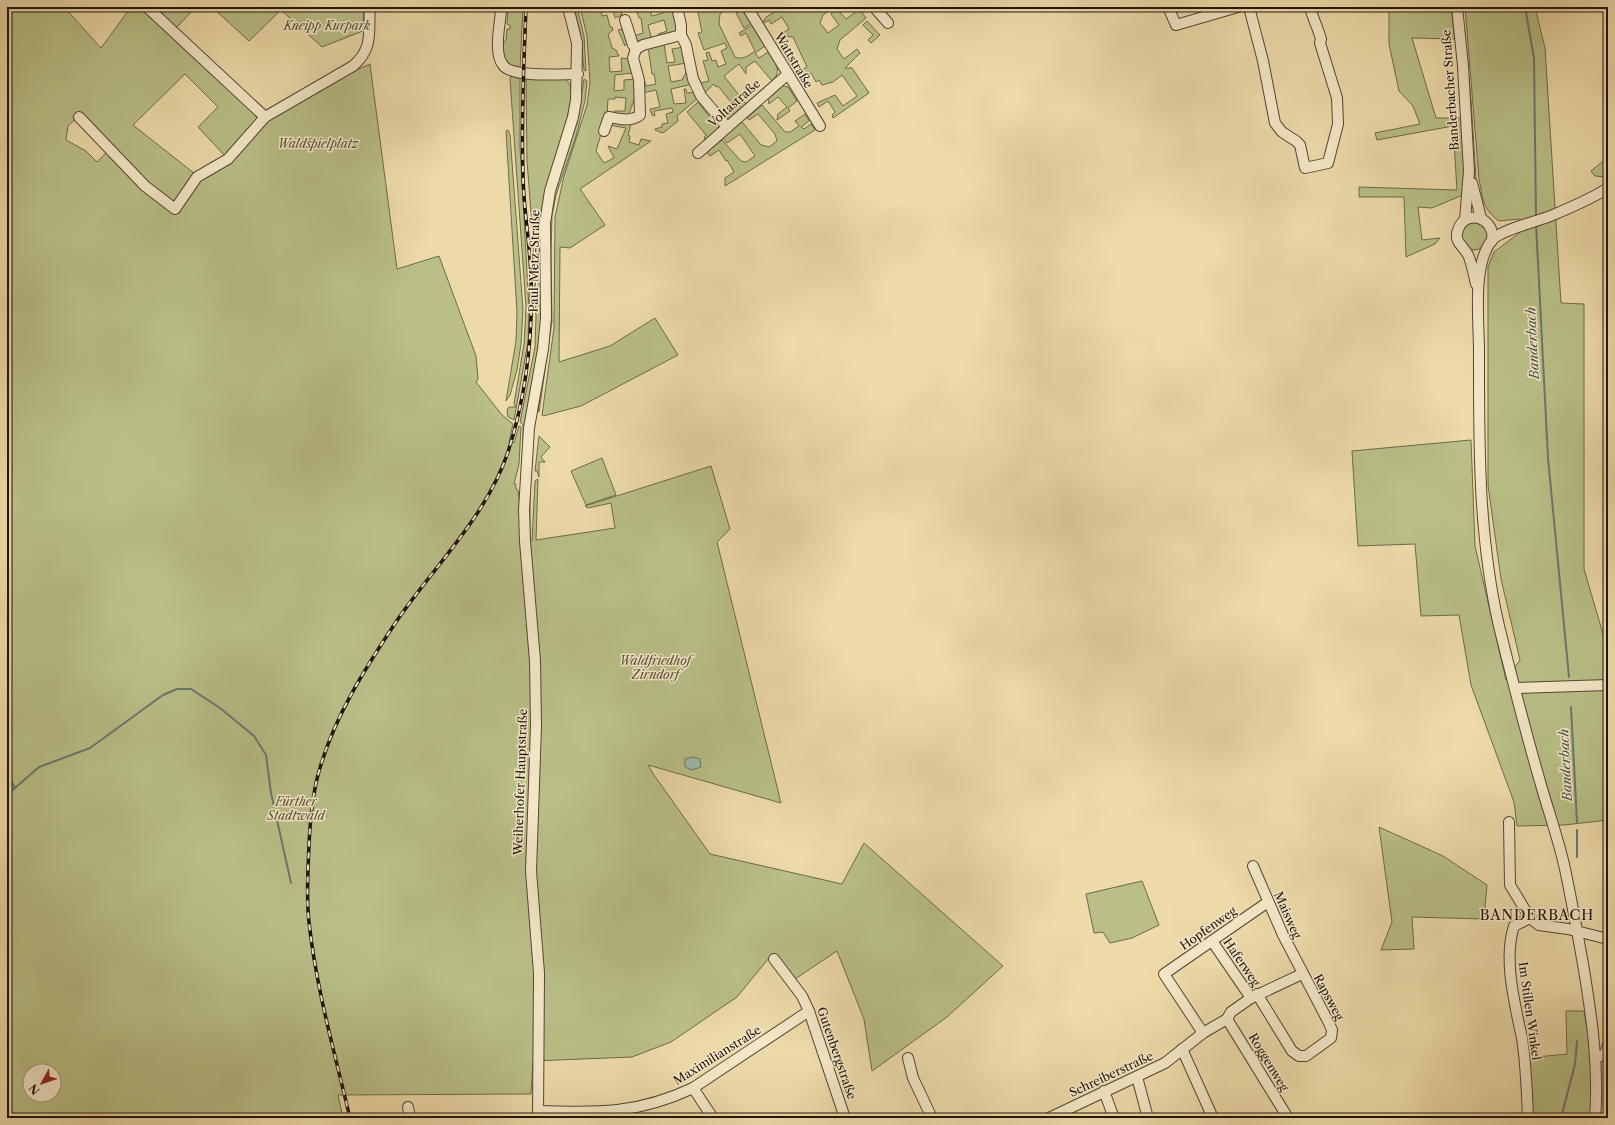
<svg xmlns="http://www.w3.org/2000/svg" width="1615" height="1125" font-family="'Libre Caslon Text',serif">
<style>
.green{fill:#b9bf87;stroke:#6c6a4a;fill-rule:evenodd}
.water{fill:#9abaae;stroke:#69786d}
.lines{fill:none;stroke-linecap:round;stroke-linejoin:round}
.stream{stroke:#69786d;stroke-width:2}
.minor-casing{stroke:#534633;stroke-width:12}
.minor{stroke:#f3e7c7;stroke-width:10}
.rail-casing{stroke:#20140c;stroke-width:3.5}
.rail{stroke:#f3e7c7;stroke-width:2;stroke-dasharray:6;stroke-linecap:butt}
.labels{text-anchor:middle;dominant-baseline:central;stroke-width:3;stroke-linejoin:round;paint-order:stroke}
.park-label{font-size:12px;font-style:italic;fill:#565037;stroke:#f3e7c7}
.street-label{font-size:12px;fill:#20140c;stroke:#f3e7c7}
.water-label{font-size:13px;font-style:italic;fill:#4b4e45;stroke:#f3e7c7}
.quarter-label{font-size:14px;letter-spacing:1px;fill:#20140c;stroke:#f3e7c7}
</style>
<rect width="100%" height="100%" fill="#eddaa9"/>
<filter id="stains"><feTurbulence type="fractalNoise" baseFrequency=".005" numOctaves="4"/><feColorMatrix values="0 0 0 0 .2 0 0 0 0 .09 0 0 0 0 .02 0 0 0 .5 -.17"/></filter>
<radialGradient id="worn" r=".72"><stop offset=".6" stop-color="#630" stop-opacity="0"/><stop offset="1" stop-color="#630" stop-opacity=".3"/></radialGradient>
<g class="green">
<path d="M7,7H64L101,48L131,7H146L266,121L354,71L370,64L397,269L439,256L476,356L478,379L476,382L502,415L513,424L509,442L514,443L519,426L521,427L519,464L514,484H516V489L518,490L520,507L526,509L530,498V541H532L535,481L538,479L536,540L615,528L611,503L588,508L585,506L711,466L730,529L717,542L781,803L648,765L654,775L710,854L842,884L864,843L1003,966L947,1017L872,1071L864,1019L837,951L795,979L773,953L737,997L671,1042L632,1057L533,1061L531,1094L338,1095L343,1118H7ZM185,74L218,107L198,127L226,157L195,174L133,125ZM79,116L111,148L97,162L86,151L66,140L68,126ZM30,1071H54V1095H30Z"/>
<polygon points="152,7 196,7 176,28"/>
<polygon points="212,7 364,7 363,31 322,47 281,10 249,41"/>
<polygon points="508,7 523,7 520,69 514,68 503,60 501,46 506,40 507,29 510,29 510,25 507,24"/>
<polygon points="574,7 577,7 584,36 586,71 584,70 580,32"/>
<path d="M580,7H600L602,16L607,15L610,27H612L613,30L608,34L612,48L616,50L619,56L609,57L610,72L622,71L621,58L630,59L633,73L615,75L614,91L624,90V80L634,79C638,99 632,101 628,118L614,115V111H625L626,98L615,97V99H608L607,114L596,151L604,163L614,158L608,146L617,149L626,128L609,125V122L631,124L628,135L630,136L629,142L639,145L641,139L651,141L580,189L605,225L570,248L560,247L559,362L610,346L655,318L678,355L581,406L543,416L542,415L554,328L555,217L564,176L587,105L590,82L587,36Z"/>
<polygon points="612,7 624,7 620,8 622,15 615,18"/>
<polygon points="635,7 649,7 652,16 663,13 662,8 672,7 678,29 676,33 660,38 658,34 667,31 664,20 648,25 652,40 640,42 632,39 634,36 643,33 641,18 639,18"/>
<path d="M697,7H728L720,14L719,24L735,57C743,60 748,56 755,51L746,33L741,36L739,33L752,25L765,46L755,53L759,58L768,52C775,62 783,71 772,81L755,61L746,67V74L739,64L724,76L746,104L726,121L721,116L725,113L727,115L735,107L718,86L716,87L714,84L702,95L695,79L699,78L701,83L709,81L703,61L708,60L706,53L709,52L712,61L716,60L718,67L726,64L721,51L727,48L725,43L704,50L698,33L702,32Z"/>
<polygon points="772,7 834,7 823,15 820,23 828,33 839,25 831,14 834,10 838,10 846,19 857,11 854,7 858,7 866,18 840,40 837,49 844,59 857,49 860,53 845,68 852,68 869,93 833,118 832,115 835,112 828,101 819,107 817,103 835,95 843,106 857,96 842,75 833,82 822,85 819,80 816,82 811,73 802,78 803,81 799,83 794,75 807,67 793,37 785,36 783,33 789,29 782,17 771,24 769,20 762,24 766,17 775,12"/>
<polygon points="1389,7 1451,8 1455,39 1412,38 1436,118 1463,118 1465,194 1432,208 1418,207 1422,240 1440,238 1435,244 1406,257 1404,197 1359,197 1359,187 1457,190 1453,126 1377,140 1375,133 1420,124 1413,106 1399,91 1389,44"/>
<polygon points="1462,7 1471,100 1476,179 1481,204 1474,179"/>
<path d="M1465,7H1535L1545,48L1561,303L1584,304V569L1608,651V820L1564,825L1517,826L1514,802L1471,685L1459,615L1421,616L1415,544L1358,546L1352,451L1471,440L1475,546L1506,680L1520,660L1501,579L1488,485V267L1494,252L1523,230L1520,219L1499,221C1482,209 1483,198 1479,179Z"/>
<polygon points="742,9 751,23 744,28 736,13"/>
<polygon points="867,21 880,35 871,43 868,40 873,35 863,25"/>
<polygon points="622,29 624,33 627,33 629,43 624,45 625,46 618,30"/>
<polygon points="664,44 667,63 675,62 672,49 684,47 687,63 668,66 671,82 682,80 688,69 693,84 671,89 674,104 686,103 684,89 686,89 687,93 696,92 699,97 677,116 678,121 663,133 655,130 655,129 662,127 662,124 668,123 666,114 673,112 672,108 654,111 655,116 652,115 650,109 660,107 656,90 642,93 644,79 646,86 656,84 654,74 652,74 648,47"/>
<polygon points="512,75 520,76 520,147 529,308 528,342 514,420 508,417 507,410 509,407 516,407 514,404 524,344 526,307 510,79"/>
<path d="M526,77L564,78C567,81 570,83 571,88C575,103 550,173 546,194C537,235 544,277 541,318C539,359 529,399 523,439V425L520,422L535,347L536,317L533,238L527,161Z"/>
<polygon points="584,79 587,81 585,101 576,136 556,195 552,216 551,254 552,321 539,412 538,410 548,344 549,226 553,196 577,123"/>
<polygon points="783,86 788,87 797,101 788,108 790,111 777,120 778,114 787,107 778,97 769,104 768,99"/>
<polygon points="698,102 718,128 706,141 704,137 706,135 687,112"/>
<polygon points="762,105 785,132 790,132 799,126 795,121 805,114 809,121 801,127 804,129 811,124 815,130 725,186 725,178 734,172 727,160 726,161 719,150 710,156 707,152 722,140 741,161 746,162 755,156 740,134 727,143 723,138 742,122 761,145 769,147 777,141 775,134 758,114 749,120 747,118"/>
<polygon points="508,130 510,135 523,310 521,344 517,370 510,395 506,401 516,341 517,312 506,131"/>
<polygon points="1608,157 1608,174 1604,177 1595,176 1591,171"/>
<circle cx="1474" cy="236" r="14"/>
<polygon points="539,436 550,447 541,457 545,462 539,462 539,477 537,471 535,471"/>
<polygon points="602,458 616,495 586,505 571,471"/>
<polygon points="1379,827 1443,856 1487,885 1484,919 1412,917 1414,949 1381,950 1392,922"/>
<polygon points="1142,881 1159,925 1132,938 1110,943 1103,932 1094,933 1086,894"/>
<path d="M1566,1011H1584C1591,1046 1595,1083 1592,1118H1527L1526,1058L1567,1054Z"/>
</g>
<polygon class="water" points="693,757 700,759 701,767 692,770 685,767 685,759"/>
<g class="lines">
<g class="stream">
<polyline points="1525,7 1534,58 1536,218"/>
<polyline points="1536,224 1548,458 1569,677"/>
<polyline points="1571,707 1577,822"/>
<polyline points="7,773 15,788"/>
<polyline points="7,795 39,767 90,748 163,695 177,689 191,689 220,708 254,736 266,755 271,793 291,883"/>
<polyline points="1577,857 1577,830"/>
<polyline points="1561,1118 1575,1064 1577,1041"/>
</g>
<g class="minor-casing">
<g id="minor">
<polyline points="147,7 265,117"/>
<path d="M501,7C501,20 497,34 498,47C498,53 499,60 503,65C511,78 562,74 578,74"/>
<polyline points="677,7 681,25 681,35 686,45 693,79 701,96 727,127"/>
<polyline points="747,7 820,126"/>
<polyline points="874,7 888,23"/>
<polyline points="1168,7 1176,25 1238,7"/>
<path d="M1249,7L1263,61L1275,123L1282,132L1296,141L1300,145L1305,168L1328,163L1338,124L1337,98L1320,43L1321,39C1318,28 1313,19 1310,7"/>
<polyline points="1457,7 1463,66 1469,171 1465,220"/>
<polyline points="625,20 633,45 636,49"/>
<path d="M79,117L145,186L175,209L197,177L228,159L265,117L353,66C374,48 368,32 370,7"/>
<path d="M604,131L609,117C620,119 631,122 640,115L639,80L633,58L636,49L643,45L681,35"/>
<polyline points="698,153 788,74"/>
<polyline points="1472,183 1481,218"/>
<path d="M1476,284C1474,275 1472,265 1469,257C1465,247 1453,242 1458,230C1465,208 1496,217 1492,241"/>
<polyline points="1515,688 1608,685"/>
<polyline points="1509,822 1510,885 1530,918 1539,925 1568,929 1608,939"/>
<polyline points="1253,866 1283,935 1329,1023 1332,1030 1331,1038 1306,1056 1299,1056 1292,1051 1257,994"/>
<polyline points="1212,941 1251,998"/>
<polyline points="774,959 802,996 809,1011 845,1118"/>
<polyline points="1227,1019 1288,1118"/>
<polyline points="1203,1033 1164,974 1268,902"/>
<polyline points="1182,1049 1213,1118"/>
<polyline points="908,1058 913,1078 932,1118"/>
<polyline points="1596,1058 1605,1054 1608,1045"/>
<polyline points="1137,1077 1148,1118"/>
<polyline points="693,1088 713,1118"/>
<polyline points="1104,1091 1114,1118"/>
<polyline points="408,1107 410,1118"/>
<path d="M538,1111C598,1113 638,1114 693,1088L809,1011"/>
<polyline points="538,1118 539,973 531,871 536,726 535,661 525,541 524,510 529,428 543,349 546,318 545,223 550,191 573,117 576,100 577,43 568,7"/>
<polyline points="1049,1118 1165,1063 1203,1033 1227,1019 1231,1012 1251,998 1302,974"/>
<path d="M1528,1118C1527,1092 1526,1064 1522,1038C1515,1005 1503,959 1514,926L1530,918"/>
<path d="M1595,1118C1599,1068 1592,1019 1584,970C1578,936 1572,902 1565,869C1559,841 1549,813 1541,785C1526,733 1512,679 1499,626C1478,535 1479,444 1479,351C1479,320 1472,265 1492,240C1500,230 1539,221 1553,215C1572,207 1591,199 1608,188"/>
</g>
</g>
<use href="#minor" class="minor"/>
<g class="rail-casing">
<path id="rail" d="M350,1118C335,1054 316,988 309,922C306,897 308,871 309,845C310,822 312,798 318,775C333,718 366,667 398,619C436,564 486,517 508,452C526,396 533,336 531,278C530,242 523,207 523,172C521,117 524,62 526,7"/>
</g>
<use href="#rail" class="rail"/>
</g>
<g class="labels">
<g class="park-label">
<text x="327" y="25">Kneipp Kurpark</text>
<text x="318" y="143">Waldspielplatz</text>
<text x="655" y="660">Waldfriedhof<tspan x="655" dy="14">Zirndorf</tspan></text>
<text x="296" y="801">Fürther<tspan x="296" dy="14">Stadtwald</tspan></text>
</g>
<g class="street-label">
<text transform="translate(794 60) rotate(59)">Wattstraße</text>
<text transform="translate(1450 90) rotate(-94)">Banderbacher Straße</text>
<text transform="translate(734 103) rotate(-42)">Voltastraße</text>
<text transform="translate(534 261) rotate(-89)">Paul-Metz-Straße</text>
<text transform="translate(520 782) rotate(-88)">Weiherhofer Hauptstraße</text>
<text transform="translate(1288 915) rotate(66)">Maisweg</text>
<text transform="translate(1208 928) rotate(-35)">Hopfenweg</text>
<text transform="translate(1242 962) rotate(56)">Haferweg</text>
<text transform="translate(1329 997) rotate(62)">Rapsweg</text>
<text transform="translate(1530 1011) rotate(82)">Im Stillen Winkel</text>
<text transform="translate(837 1053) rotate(71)">Gutenbergstraße</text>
<text transform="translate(717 1055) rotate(-32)">Maximilianstraße</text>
<text transform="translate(1269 1062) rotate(59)">Roggenweg</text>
<text transform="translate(1111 1074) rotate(-25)">Schreiberstraße</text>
</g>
<g class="water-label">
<text transform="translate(1532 343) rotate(-93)">Banderbach</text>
<text transform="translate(1565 765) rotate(-93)">Banderbach</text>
</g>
<g class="quarter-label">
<text x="1537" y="915">BANDERBACH</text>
</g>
</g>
<rect width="1615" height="1125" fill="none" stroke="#eddaa9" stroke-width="24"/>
<rect x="8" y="8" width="1599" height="1109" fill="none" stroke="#20140c" stroke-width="2"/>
<rect x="12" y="12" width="1591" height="1101" fill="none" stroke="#20140c"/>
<g transform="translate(42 1083) rotate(230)"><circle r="19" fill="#f3e7c7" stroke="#9f937c"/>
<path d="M0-3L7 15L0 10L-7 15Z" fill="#8f2418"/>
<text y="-6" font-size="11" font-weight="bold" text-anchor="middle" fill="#20140c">N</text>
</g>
<rect width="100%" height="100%" filter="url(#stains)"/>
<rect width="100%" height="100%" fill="url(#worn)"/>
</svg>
